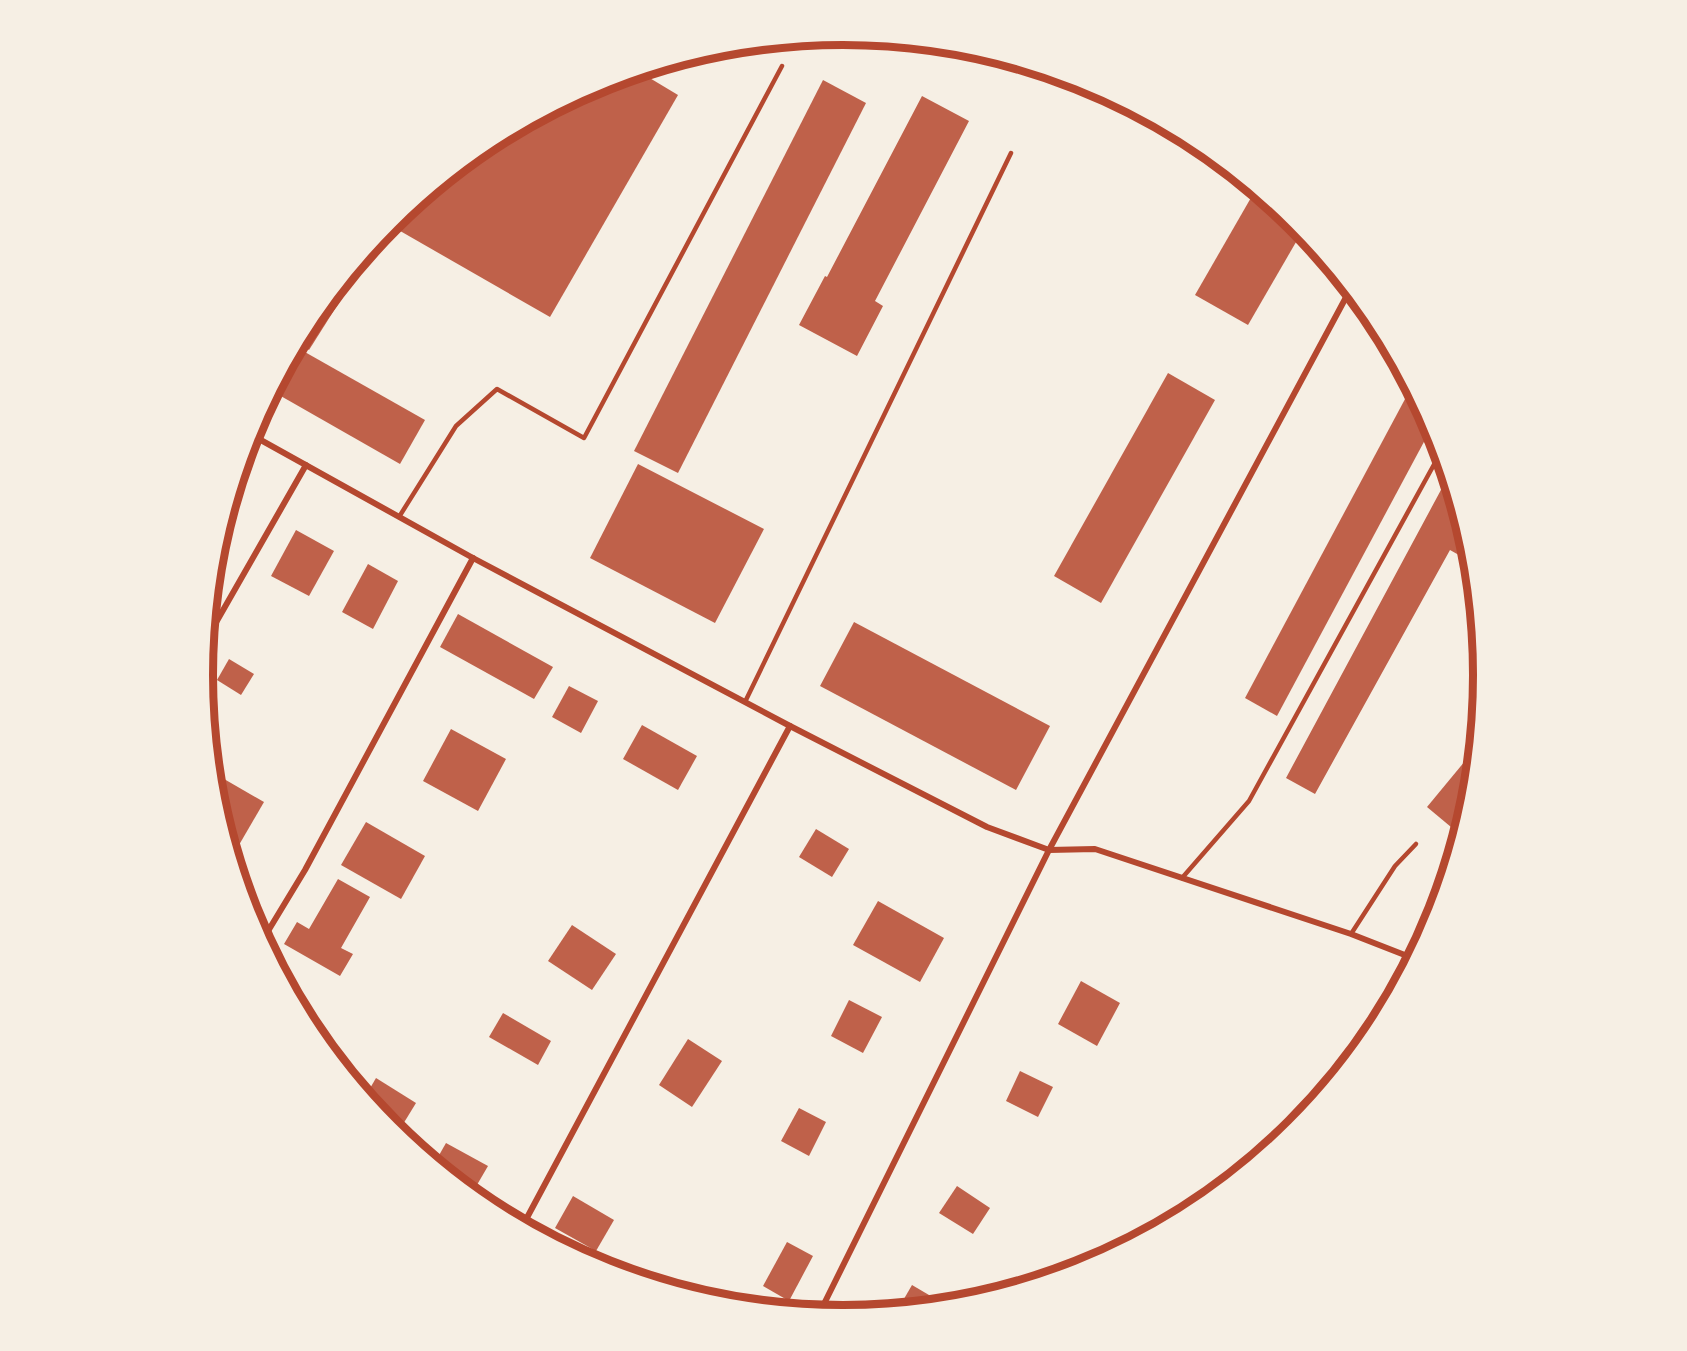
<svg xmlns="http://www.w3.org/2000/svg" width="1687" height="1351" font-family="'Source Sans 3',sans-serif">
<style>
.building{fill:#bf614a}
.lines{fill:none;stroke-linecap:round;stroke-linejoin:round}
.service{stroke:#b5482f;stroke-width:4.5}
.minor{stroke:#b5482f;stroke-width:6}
.rim{fill:none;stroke:#b5482f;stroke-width:8}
</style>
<rect width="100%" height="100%" fill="#f6efe4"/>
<g class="building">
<polygon points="638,71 678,95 550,317 388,224 488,142 599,83"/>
<polygon points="823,80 866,103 678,473 634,451"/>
<polygon points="922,96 969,121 875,301 883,306 857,356 799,325 825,276 827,277"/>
<polygon points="1256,189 1297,222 1303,230 1248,325 1195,295"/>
<polygon points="351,270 357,274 309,350 298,343 311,319"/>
<polygon points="296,347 425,420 400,464 272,391"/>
<polygon points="1168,373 1215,400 1101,603 1054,576"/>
<polygon points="1412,386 1433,425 1277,716 1245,698"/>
<polygon points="638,464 764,529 715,623 590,558"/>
<polygon points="1449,475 1472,551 1473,563 1450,550 1315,794 1286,778"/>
<polygon points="296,530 334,551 309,596 271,576"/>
<polygon points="368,564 398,581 373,629 342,612"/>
<polygon points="458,614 553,667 534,699 440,647"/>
<polygon points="854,622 1050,726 1016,790 820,686"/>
<polygon points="229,659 254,674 241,695 217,680"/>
<polygon points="569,686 598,701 581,733 552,717"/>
<polygon points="642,725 697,756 678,790 623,759"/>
<polygon points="451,729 506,759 478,811 423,781"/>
<polygon points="1470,755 1476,761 1472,801 1465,823 1457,832 1427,807"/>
<polygon points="212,772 264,802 232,857 215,800"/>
<polygon points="366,822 425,856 401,899 341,865"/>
<polygon points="816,829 849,849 832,877 799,857"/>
<polygon points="338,879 370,897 341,948 353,954 340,976 284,944 297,922 309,929"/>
<polygon points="878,901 944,938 920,982 853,945"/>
<polygon points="572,925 616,954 592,990 548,961"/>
<polygon points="1081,981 1120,1003 1097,1046 1058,1024"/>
<polygon points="849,1000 882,1017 863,1053 831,1036"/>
<polygon points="503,1013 551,1041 538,1065 489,1037"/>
<polygon points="688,1039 722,1061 692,1107 659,1085"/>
<polygon points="1020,1071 1053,1087 1038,1117 1006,1101"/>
<polygon points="376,1078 416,1103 397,1134 365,1097"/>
<polygon points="799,1108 826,1122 809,1156 781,1141"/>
<polygon points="446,1143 488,1166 474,1190 444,1173 434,1164"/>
<polygon points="957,1186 990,1208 973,1234 939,1213"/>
<polygon points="573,1196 614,1220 596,1251 555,1228"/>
<polygon points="787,1242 813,1256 789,1301 763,1286"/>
<polygon points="912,1285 946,1305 945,1306 897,1311"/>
</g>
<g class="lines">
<g class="service">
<polyline points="399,517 456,426 497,389 584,438 782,66"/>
<polyline points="745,702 1011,153"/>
<polyline points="1182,878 1249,801 1442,450"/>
<polyline points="1351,934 1395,866 1416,844"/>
</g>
<g class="minor">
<polyline points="250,434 473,558 790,726 987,827 1049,850 1095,849 1351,934 1415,959"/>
<polyline points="206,640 306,465"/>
<polyline points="262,941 305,870 473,558"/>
<polyline points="522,1227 790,726"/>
<polyline points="819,1314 1049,850 1351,288"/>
</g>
</g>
<path d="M0 0H1687V1351H0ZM213 675a630 630 0 1 1 1260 0a630 630 0 1 1-1260 0Z" fill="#f6efe4" fill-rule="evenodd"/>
<path class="rim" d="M213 675a630 630 0 1 1 1260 0a630 630 0 1 1-1260 0Z"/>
</svg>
